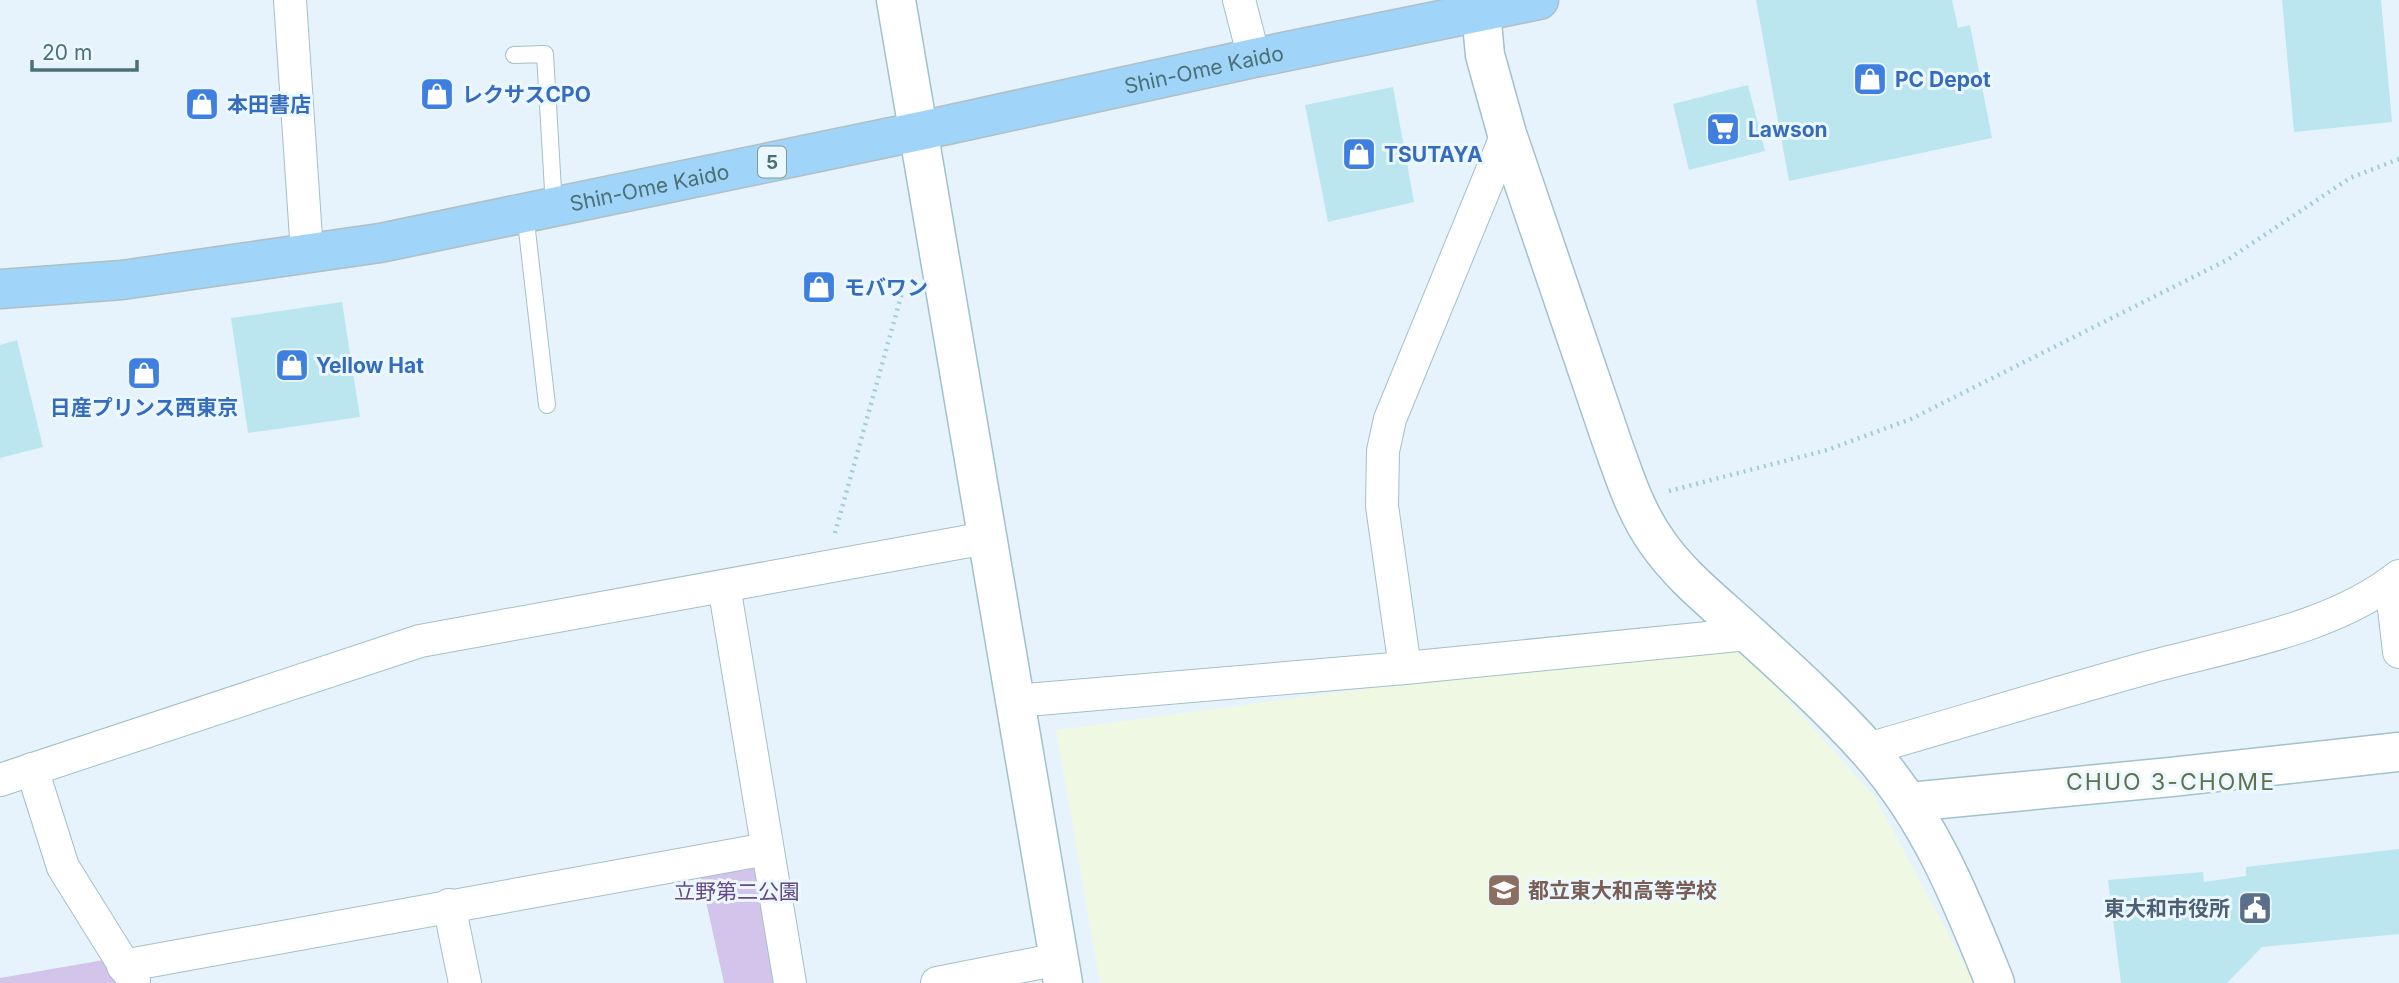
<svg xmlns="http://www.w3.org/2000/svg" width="2399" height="983" font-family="Inter,'Noto Sans JP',sans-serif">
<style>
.education{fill:#eff8e3}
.green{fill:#d2c4ea}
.building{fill:#bce6ef}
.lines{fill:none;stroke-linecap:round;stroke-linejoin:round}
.lane-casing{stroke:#a4c0c7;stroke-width:18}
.street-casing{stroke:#a4c0c7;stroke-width:34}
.secondary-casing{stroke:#a2c1ca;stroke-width:41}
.primary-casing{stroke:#b0c0c2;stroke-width:41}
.path{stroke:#a1cdd6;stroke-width:4.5;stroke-dasharray:2 5;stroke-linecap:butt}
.lane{stroke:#fff;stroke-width:16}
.street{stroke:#fff;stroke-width:32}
.secondary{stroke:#fff;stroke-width:38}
.primary{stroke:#a0d5f9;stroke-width:38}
.labels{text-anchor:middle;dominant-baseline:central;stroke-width:6;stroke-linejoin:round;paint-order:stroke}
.shield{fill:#ecf8ff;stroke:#7b999e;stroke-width:2}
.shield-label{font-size:19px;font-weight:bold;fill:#4b7075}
.street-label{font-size:21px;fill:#4b7075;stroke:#ecf8ff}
.shop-label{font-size:21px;font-weight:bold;fill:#366cbe;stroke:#ecf8ff;text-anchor:start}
.education-label{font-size:21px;font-weight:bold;fill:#785e54;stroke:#ecf8ff;text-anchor:start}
.park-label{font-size:21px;fill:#664887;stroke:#ecf8ff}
.service-label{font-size:21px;font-weight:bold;fill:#4e5e75;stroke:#ecf8ff;text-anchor:end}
.neighbourhood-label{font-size:23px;letter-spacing:2px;fill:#61704d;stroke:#ecf8ff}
</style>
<rect width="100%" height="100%" fill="#e6f3fc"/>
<polygon class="education" points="1734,640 1874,796 1975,983 1100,983 1056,730"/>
<g class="green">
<polygon points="763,854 786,983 724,983 698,865"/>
<polygon points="104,960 118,983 0,983 0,978"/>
</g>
<g class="building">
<polygon points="1756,0 1952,0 1958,28 1970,25 1992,138 1789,181"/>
<polygon points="2282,0 2381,0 2392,122 2294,132"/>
<polygon points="1748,85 1765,151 1689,170 1673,104"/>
<polygon points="1393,87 1414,202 1328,222 1305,105"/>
<polygon points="342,302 360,417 248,433 231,318"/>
<polygon points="17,340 43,447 0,458 0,345"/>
<polygon points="2399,849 2399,934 2262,947 2227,983 2121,983 2108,880 2203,872 2204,882 2246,876 2246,867"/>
</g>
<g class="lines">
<g class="lane-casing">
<g id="lane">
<polyline points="514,55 545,54 554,207"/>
<polyline points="525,213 547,405"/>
</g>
</g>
<g class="street-casing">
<g id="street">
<polyline points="290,0 307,253"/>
<polyline points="1239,0 1254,58"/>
<polyline points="2391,583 2399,652"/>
<polyline points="724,586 790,983"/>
<polyline points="1405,668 1382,506 1383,451 1390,419 1507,134"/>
<polyline points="1015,701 1405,668 1748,634"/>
<path d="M1868,749C1962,722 2056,693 2150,667C2231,645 2333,629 2399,576"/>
<polyline points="32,769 63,867 134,981"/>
<polyline points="0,780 420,641 986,538"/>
<polyline points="449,905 465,983"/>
<polyline points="123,966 767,849"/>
<polyline points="937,983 1059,959"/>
</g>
</g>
<g class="secondary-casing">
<g id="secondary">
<polyline points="896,0 1063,983"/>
<path d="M1481,12L1485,55L1507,134L1613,445C1625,478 1636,513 1657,542C1679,574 1710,599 1739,625C1783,665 1829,706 1869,751C1930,820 1961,898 1995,983"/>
<polyline points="1909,802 2171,777 2399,752"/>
</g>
</g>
<g class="primary-casing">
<g id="primary">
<path id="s1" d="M0,289L122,280L380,243L920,131L1254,58L1539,0"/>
</g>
</g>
<g class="path">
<polyline points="1669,491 1827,450 1911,419 2227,260 2350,178 2399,159"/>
<polyline points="835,533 905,282"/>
</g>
<use href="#lane" class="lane"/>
<use href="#street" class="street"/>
<use href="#secondary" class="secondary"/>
<use href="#primary" class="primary"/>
</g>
<defs>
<g id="shop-square" transform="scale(1.75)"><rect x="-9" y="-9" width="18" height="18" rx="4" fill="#3f7fe0" stroke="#ecf8ff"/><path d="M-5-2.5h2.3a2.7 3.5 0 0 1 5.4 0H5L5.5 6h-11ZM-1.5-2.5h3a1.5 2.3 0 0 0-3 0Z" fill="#fff"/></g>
<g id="supermarket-square" transform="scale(1.75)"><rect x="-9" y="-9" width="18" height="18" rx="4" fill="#3f7fe0" stroke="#ecf8ff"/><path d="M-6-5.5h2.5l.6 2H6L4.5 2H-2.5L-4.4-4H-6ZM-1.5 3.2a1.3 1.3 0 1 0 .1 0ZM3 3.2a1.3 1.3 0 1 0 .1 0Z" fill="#fff"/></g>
<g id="school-square" transform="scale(1.75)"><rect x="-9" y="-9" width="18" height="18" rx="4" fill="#8d6e63" stroke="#ecf8ff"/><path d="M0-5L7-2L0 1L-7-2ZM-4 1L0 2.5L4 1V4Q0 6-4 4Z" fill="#fff"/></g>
<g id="civic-square" transform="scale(1.75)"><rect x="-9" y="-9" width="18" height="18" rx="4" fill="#5c6f8a" stroke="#ecf8ff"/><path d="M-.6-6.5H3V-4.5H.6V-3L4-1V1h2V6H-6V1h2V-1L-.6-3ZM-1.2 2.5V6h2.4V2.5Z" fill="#fff"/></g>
</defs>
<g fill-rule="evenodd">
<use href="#shop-square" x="1870" y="79"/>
<use href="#shop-square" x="437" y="94"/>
<use href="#shop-square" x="202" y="104"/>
<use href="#supermarket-square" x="1723" y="129"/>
<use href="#shop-square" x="1359" y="154"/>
<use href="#shop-square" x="819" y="287"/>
<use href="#shop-square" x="292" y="365"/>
<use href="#shop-square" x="144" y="373"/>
<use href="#school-square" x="1504" y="890"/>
<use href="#civic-square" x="2255" y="908"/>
</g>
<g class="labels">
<rect class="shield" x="758" y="146.5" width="28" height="31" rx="5"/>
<g class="shield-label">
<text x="772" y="162">5</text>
</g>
<g class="street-label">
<text stroke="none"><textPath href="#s1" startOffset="1225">Shin-Ome Kaido</textPath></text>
<text stroke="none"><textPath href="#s1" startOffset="658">Shin-Ome Kaido</textPath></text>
</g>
<g class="shop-label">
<text x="1895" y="79">PC Depot</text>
<text x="462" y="94">レクサスCPO</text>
<text x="227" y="104">本田書店</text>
<text x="1748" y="129">Lawson</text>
<text x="1384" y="154">TSUTAYA</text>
<text x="844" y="287">モバワン</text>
<text x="316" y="365">Yellow Hat</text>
<text x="144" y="407" text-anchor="middle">日産プリンス西東京</text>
</g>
<g class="education-label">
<text x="1528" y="890">都立東大和高等学校</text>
</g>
<g class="park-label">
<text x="737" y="891">立野第二公園</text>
</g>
<g class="service-label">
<text x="2230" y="908">東大和市役所</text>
</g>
<g class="neighbourhood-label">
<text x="2171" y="782">CHUO 3-CHOME</text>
</g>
</g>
<path d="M32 60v10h105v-10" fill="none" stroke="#4b7075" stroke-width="3.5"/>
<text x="42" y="60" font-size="21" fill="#4b7075" stroke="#ecf8ff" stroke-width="5" paint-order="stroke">20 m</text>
</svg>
